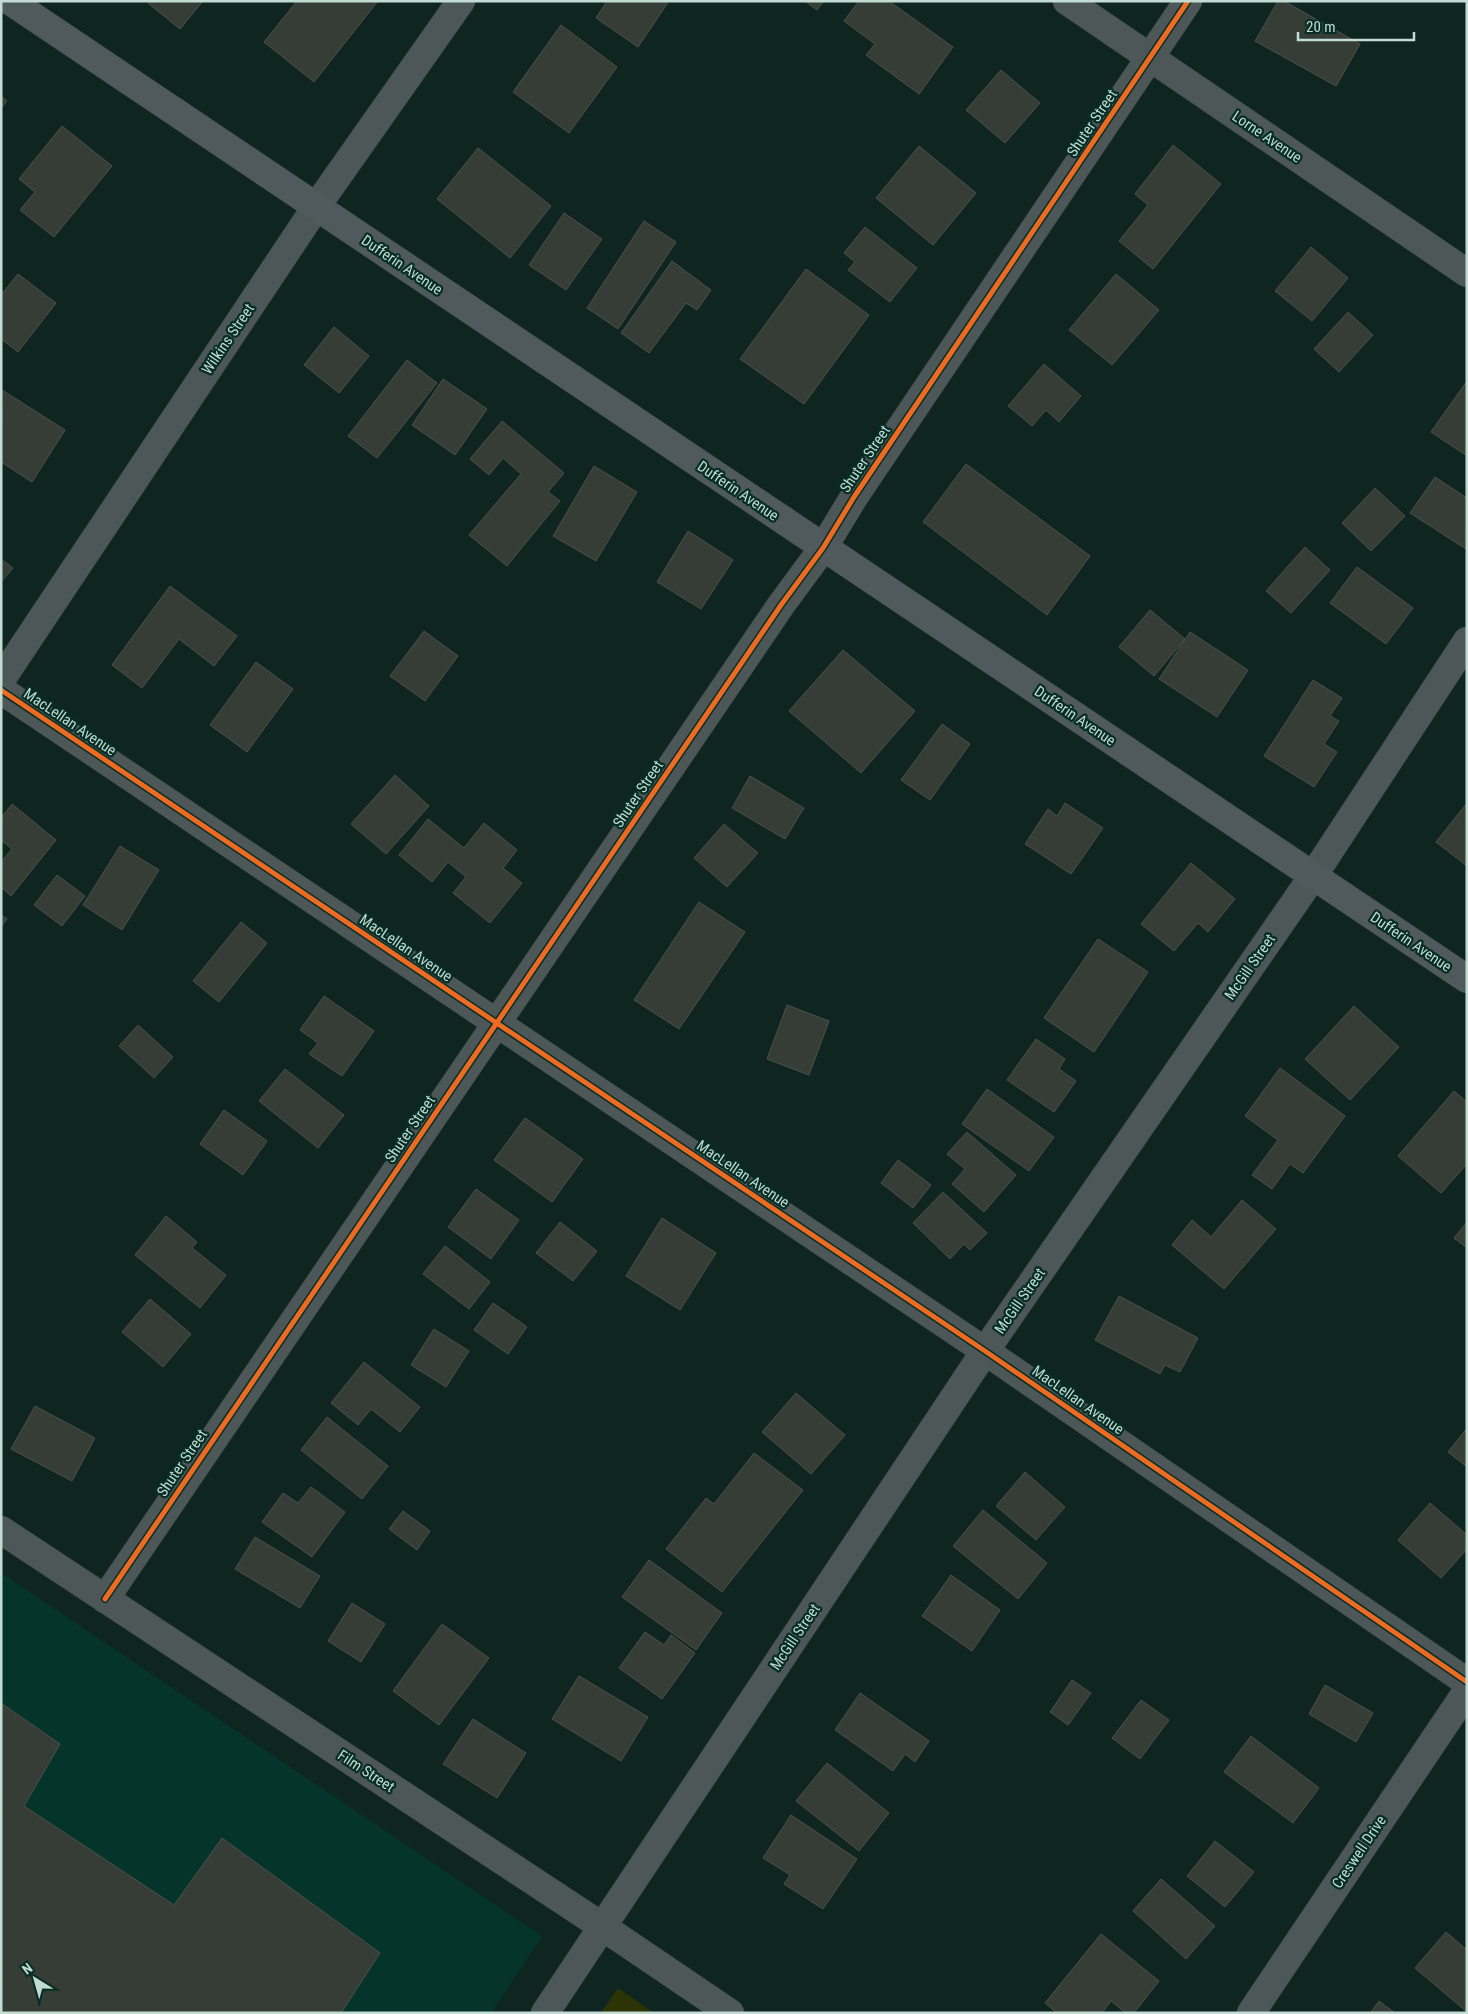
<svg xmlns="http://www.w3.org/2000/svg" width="1468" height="2014" font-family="'Roboto Condensed',sans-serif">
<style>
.built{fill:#05342a}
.green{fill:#2c3304}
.building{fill:#363d36;stroke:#4d5049}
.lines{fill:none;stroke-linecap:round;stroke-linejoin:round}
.minor-casing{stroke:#2d403c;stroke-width:29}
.secondary-casing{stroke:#2d403c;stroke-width:29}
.minor{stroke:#4d5758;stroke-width:28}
.secondary{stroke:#50595c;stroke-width:28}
.cycleway-casing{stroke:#062e25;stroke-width:8}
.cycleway{stroke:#ed6a23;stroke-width:5}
.labels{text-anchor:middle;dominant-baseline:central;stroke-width:4.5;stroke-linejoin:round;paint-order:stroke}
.street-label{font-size:15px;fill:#c2dbd3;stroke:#062e25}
</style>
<rect width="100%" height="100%" fill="#0f2520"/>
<polygon class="built" points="1,1573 542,1936 491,2013 1,2013"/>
<polygon class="green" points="618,1988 654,2013 601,2013"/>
<g class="building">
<polygon points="150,1 203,1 180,29 148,3"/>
<polygon points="297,1 378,1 314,82 264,42"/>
<polygon points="607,1 669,1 638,47 596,18"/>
<polygon points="805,1 824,1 817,10"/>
<polygon points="859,1 889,1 953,47 919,94 866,55 875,44 844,21"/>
<polygon points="1278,1 1284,1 1360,44 1336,86 1255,41"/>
<polygon points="561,25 617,67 569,133 513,92"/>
<polygon points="1001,70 1040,103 1005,143 966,110"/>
<polygon points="1,96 7,101 1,108"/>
<polygon points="62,126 112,166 54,237 20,210 35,192 19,179"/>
<polygon points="1173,145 1221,184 1153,269 1119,241 1148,205 1135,194"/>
<polygon points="919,146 976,193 933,245 876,198"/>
<polygon points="478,148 551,206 510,258 437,199"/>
<polygon points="564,213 602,239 566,290 529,265"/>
<polygon points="644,221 676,242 618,329 587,308"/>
<polygon points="865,227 917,268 890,302 848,270 855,262 844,253"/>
<polygon points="1311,247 1348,278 1312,321 1275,291"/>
<polygon points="672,261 711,290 697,310 686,303 649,353 621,333"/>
<polygon points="806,269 869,315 804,404 740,359"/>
<polygon points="18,274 56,303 18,352 1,339 1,295"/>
<polygon points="1116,274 1159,310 1112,365 1069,330"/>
<polygon points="1348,312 1373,335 1339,372 1314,349"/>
<polygon points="334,327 369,356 339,393 304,365"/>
<polygon points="407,360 437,383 377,458 348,436"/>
<polygon points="1044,364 1081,396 1059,422 1046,410 1032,426 1008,406"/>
<polygon points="443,379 487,409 455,455 412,425"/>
<polygon points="1467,381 1467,456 1431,432"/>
<polygon points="2,390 65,430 32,482 1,462"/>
<polygon points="502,421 564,473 548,492 560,501 507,566 469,535 521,474 503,458 489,475 470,459"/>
<polygon points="966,464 1090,556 1047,615 923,522"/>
<polygon points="594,466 637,492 596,561 553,536"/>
<polygon points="1435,477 1467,498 1466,549 1410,513"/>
<polygon points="1375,488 1405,516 1371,551 1342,523"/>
<polygon points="688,531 733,560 701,609 657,582"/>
<polygon points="1305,547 1330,570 1291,613 1266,591"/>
<polygon points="1,559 13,568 1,582"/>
<polygon points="1357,567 1413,608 1386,644 1330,603"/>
<polygon points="170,586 237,636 214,666 179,639 142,688 112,665"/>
<polygon points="1150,610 1185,639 1154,676 1119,647"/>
<polygon points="424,631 458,656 425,701 390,676"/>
<polygon points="1190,632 1248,670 1217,717 1159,679"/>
<polygon points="843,650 915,711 861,773 789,711"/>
<polygon points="256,662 293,689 247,752 210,725"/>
<polygon points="1313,680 1342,698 1330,716 1339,721 1324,744 1337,752 1314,787 1264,756"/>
<polygon points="942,724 970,744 930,800 901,780"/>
<polygon points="395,775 429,806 386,854 351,824"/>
<polygon points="750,776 804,808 785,839 732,808"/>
<polygon points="1065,803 1103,828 1071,874 1025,844 1048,809 1057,816"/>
<polygon points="1467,803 1467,866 1436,842"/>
<polygon points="12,804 56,840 11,896 1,887 1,862 12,849 1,840 1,818"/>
<polygon points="428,819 464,848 484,823 517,850 503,868 522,883 490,923 453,893 466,877 448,862 432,882 399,855"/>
<polygon points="724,824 758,853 727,887 694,858"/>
<polygon points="120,846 159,870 122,930 83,905"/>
<polygon points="1191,863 1235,899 1208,932 1198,923 1174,951 1141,924"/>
<polygon points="57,875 85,896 62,926 34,905"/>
<polygon points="699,902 745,932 679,1029 634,1000"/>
<polygon points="1,915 7,919 1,927"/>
<polygon points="241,922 267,943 219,1002 193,981"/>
<polygon points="1098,939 1148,972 1094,1052 1044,1018"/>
<polygon points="324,996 374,1031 342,1076 309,1054 318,1043 300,1030"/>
<polygon points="787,1005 829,1021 809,1075 767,1059"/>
<polygon points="1354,1006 1399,1047 1350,1100 1305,1059"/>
<polygon points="138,1025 173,1057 154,1078 119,1046"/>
<polygon points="1036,1039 1065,1059 1059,1069 1076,1081 1054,1112 1007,1080"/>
<polygon points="1280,1068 1345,1116 1303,1173 1290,1164 1272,1189 1252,1175 1278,1140 1245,1116"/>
<polygon points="285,1069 344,1115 318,1148 259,1101"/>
<polygon points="987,1089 1054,1137 1029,1171 962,1124"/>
<polygon points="1454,1091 1467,1102 1467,1164 1441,1193 1398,1156"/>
<polygon points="224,1110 267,1141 243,1175 200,1144"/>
<polygon points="525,1118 583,1159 552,1202 494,1160"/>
<polygon points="967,1132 1016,1175 984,1212 952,1184 965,1169 947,1154"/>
<polygon points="898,1160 931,1185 913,1208 881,1183"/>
<polygon points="476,1189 519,1220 491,1259 448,1227"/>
<polygon points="943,1192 987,1233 970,1250 964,1244 950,1259 913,1223"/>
<polygon points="1242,1200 1276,1229 1224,1289 1172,1245 1192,1220 1211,1237"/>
<polygon points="166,1216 197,1242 192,1248 226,1275 200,1308 135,1255"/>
<polygon points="662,1218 716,1253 680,1310 626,1276"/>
<polygon points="560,1222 597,1251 573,1281 536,1253"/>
<polygon points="1467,1222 1467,1248 1454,1238"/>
<polygon points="445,1246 490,1282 469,1309 423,1274"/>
<polygon points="1119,1296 1198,1338 1180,1372 1165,1365 1160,1374 1095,1340"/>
<polygon points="150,1299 191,1334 163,1367 122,1332"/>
<polygon points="493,1303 527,1327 508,1354 474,1330"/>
<polygon points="434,1329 469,1351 446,1387 411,1365"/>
<polygon points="364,1362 420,1407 400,1432 371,1409 358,1425 331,1403"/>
<polygon points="796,1393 845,1435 811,1474 762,1432"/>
<polygon points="35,1406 95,1438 72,1481 11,1449"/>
<polygon points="327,1417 388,1466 362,1499 301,1450"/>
<polygon points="1467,1428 1467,1467 1448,1452"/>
<polygon points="754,1453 803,1490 722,1592 666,1549 706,1498 714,1504"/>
<polygon points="1025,1472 1065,1507 1036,1540 996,1506"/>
<polygon points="311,1487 345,1512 312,1557 262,1522 283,1493 298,1503"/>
<polygon points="1430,1503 1467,1535 1467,1549 1441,1578 1398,1540"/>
<polygon points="983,1510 1047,1563 1018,1599 953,1546"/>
<polygon points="403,1511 430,1531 417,1550 389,1529"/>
<polygon points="255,1537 320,1576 300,1608 235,1569"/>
<polygon points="649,1560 722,1613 696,1650 622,1597"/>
<polygon points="951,1575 1000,1610 972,1651 922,1616"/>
<polygon points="352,1603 385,1624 361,1662 328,1641"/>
<polygon points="442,1624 489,1658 439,1725 393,1691"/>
<polygon points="645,1632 664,1645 671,1635 695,1653 662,1699 619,1668"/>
<polygon points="579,1676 648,1717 621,1761 552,1719"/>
<polygon points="1072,1680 1091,1693 1068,1725 1050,1712"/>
<polygon points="1325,1685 1373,1713 1356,1742 1309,1714"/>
<polygon points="860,1693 929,1741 915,1762 905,1754 893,1771 835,1730"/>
<polygon points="1141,1700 1169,1720 1140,1759 1112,1738"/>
<polygon points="1,1703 60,1744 24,1806 174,1905 222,1838 380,1953 341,2013 1,2013"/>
<polygon points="473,1719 526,1753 497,1798 443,1764"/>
<polygon points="1251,1736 1319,1788 1293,1823 1224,1772"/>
<polygon points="827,1763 889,1813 859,1851 796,1801"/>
<polygon points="791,1815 857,1859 823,1909 784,1884 790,1875 763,1858"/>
<polygon points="1215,1841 1254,1872 1225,1907 1187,1876"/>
<polygon points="1161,1879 1215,1926 1186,1959 1133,1911"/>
<polygon points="1446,1932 1467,1950 1467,2012 1415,1968"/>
<polygon points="1101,1934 1159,1981 1134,2013 1126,2013 1111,2001 1102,2013 1057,2013 1045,2003"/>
<polygon points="1379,2001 1395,2013 1370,2013"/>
</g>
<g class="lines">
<g class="minor-casing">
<g id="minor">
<polyline points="1067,1 1467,273"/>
<polyline points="1,680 316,207 461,1"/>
<polyline points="1,690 985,1351 1467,1682"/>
<polyline points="1,1530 603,1927 730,2013"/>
<polyline points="105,1599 781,605 823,548 854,497 1188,1"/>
<polyline points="545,2013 985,1351 1313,876 1467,641"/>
<polyline points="1251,2013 1467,1691"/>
</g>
</g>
<g class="secondary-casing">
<polyline id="secondary" points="10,1 1467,979"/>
</g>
<use href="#minor" class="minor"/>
<use href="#secondary" class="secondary"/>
<g class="cycleway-casing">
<g id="cycleway">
<polyline points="1,690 985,1351 1467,1682"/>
<polyline points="105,1599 781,605 823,548 854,497 1188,1"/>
</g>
</g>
<use href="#cycleway" class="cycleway"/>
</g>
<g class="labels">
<g class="street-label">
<text transform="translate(1092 123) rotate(-56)">Shuter Street</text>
<text transform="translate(1267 137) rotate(34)">Lorne Avenue</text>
<text transform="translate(402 265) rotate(34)">Dufferin Avenue</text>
<text transform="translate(228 339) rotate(-56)">Wilkins Street</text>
<text transform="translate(865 459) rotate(-56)">Shuter Street</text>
<text transform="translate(738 491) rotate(34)">Dufferin Avenue</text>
<text transform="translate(1075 716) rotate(34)">Dufferin Avenue</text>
<text transform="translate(70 722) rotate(34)">MacLellan Avenue</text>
<text transform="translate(638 794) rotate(-56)">Shuter Street</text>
<text transform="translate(1411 942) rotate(34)">Dufferin Avenue</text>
<text transform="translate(406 948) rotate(34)">MacLellan Avenue</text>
<text transform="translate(1250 967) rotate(-55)">McGill Street</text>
<text transform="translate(410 1129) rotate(-56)">Shuter Street</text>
<text transform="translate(743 1174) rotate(34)">MacLellan Avenue</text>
<text transform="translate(1020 1301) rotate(-55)">McGill Street</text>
<text transform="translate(1078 1400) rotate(35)">MacLellan Avenue</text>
<text transform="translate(182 1463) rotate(-56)">Shuter Street</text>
<text transform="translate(795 1637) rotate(-56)">McGill Street</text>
<text transform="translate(366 1771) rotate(33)">Film Street</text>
<text transform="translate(1359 1852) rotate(-56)">Creswell Drive</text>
</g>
</g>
<rect width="1468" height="2014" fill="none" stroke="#c2dbd3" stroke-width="5"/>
<g transform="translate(35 1979) rotate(323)" stroke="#062e25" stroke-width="4" paint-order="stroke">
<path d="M0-4L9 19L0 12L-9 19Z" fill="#c2dbd3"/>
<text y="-8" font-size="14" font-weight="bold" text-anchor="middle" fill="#c2dbd3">N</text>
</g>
<path d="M1298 32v8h116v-8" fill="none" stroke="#c2dbd3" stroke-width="2.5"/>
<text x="1306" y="32" font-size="15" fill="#c2dbd3" stroke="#062e25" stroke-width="4" paint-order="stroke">20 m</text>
</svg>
